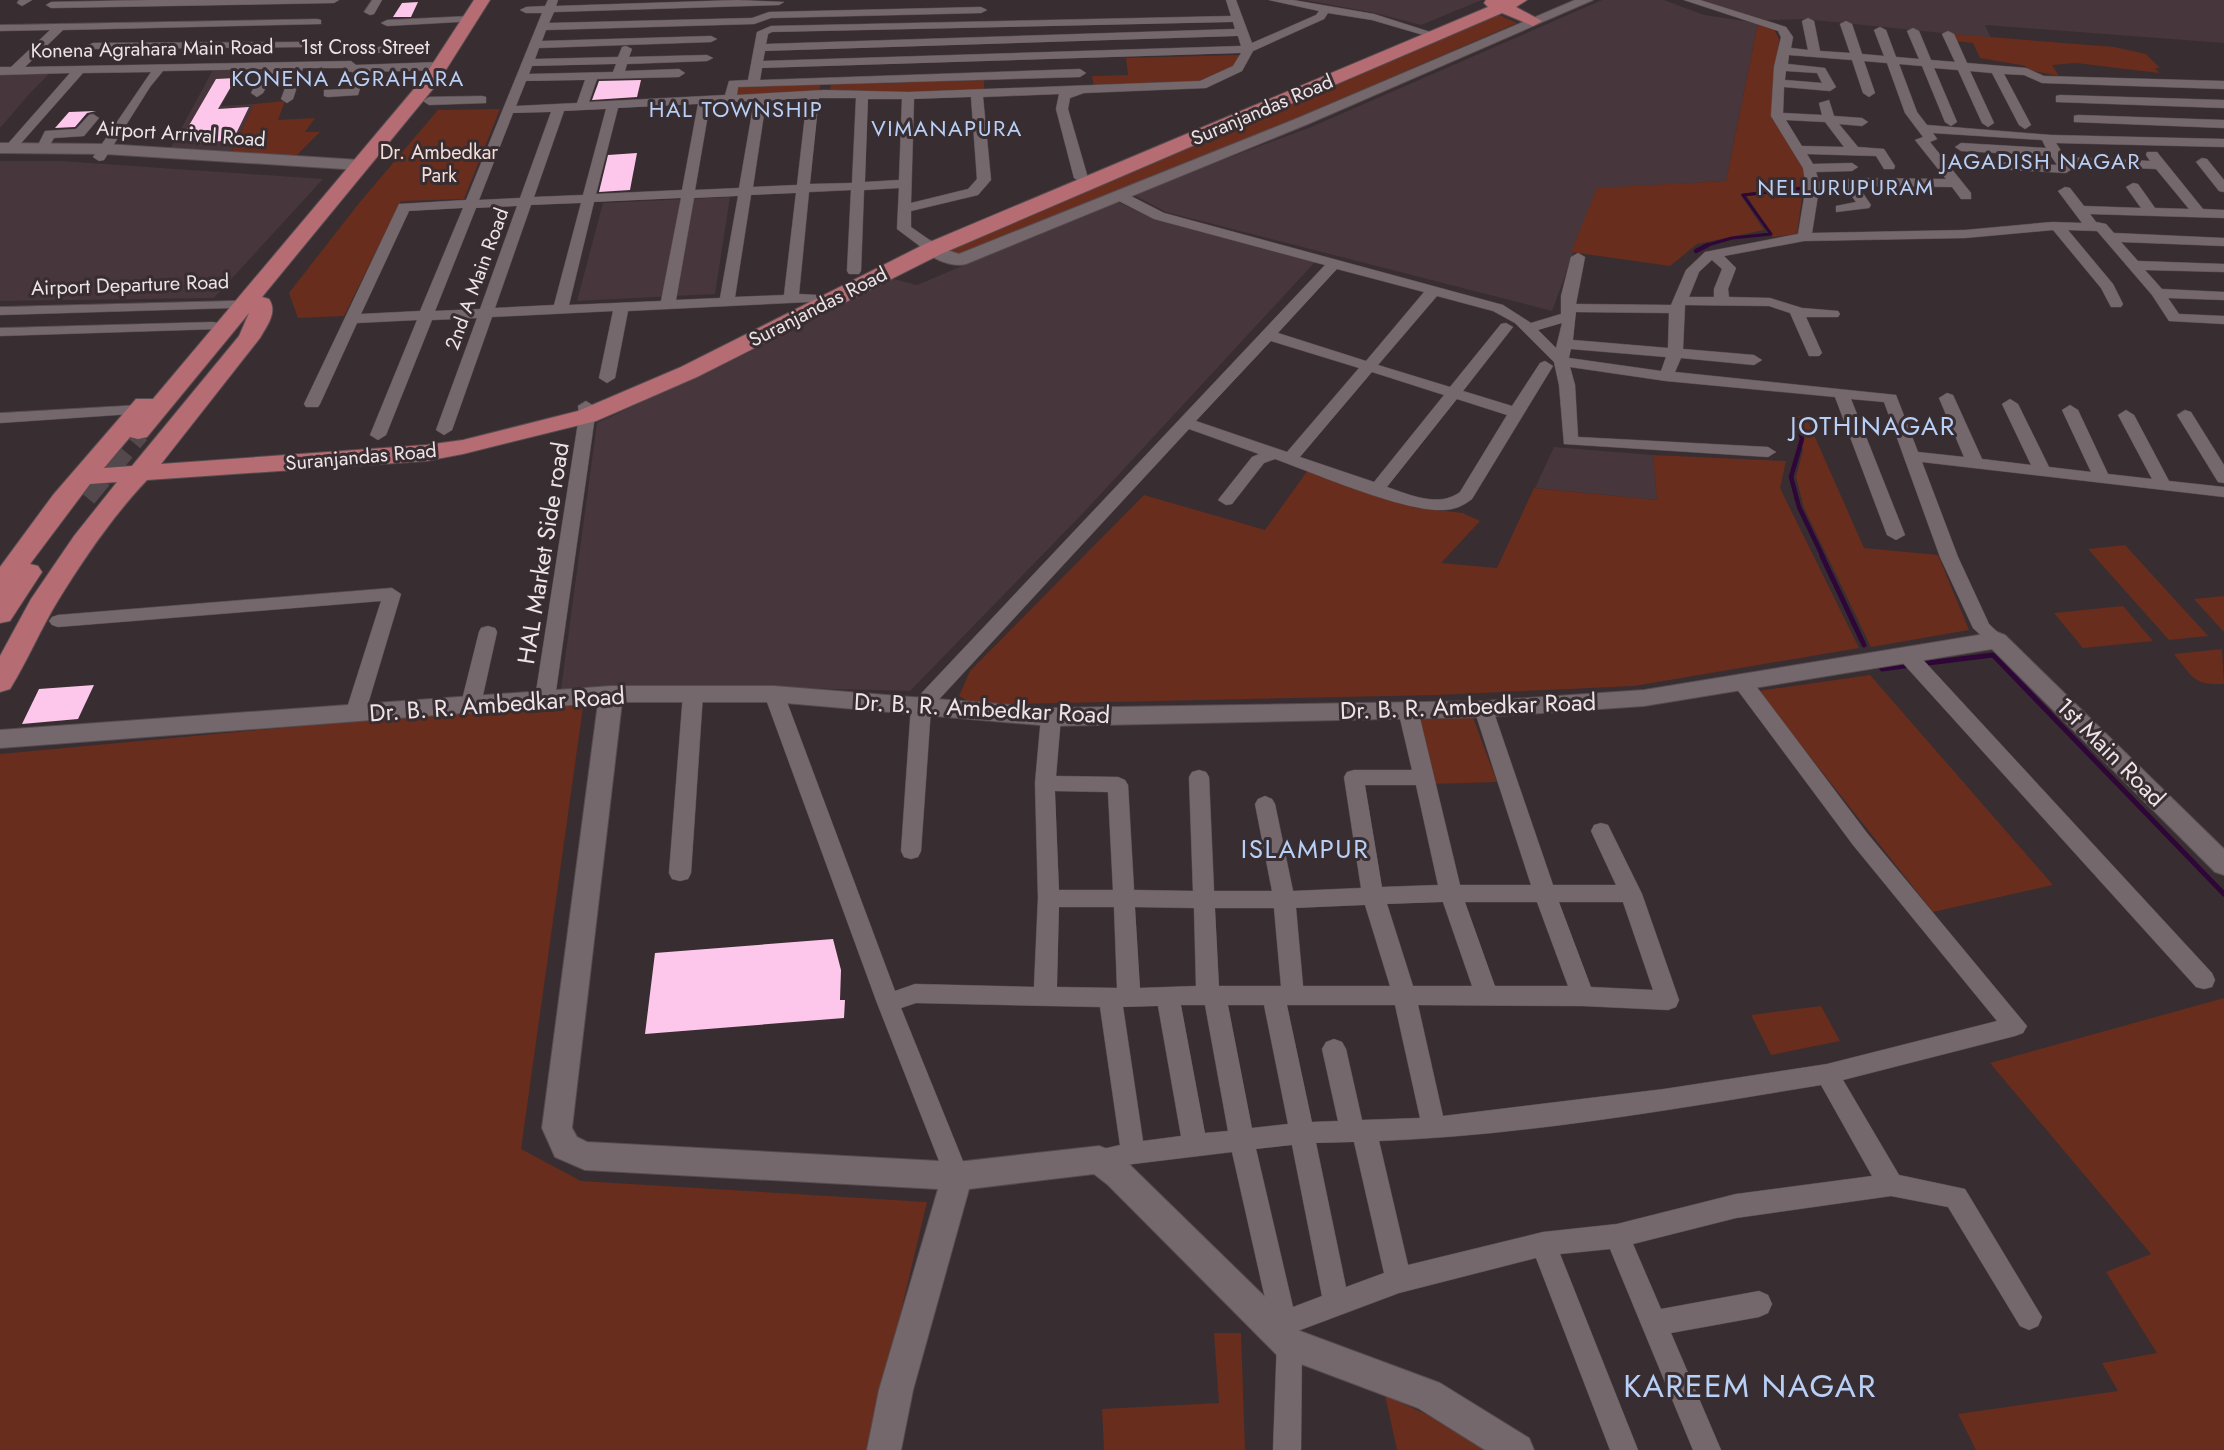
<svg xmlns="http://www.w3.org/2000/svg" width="2224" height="1450" font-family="Jost,sans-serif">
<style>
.built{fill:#47363b}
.green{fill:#682d1d}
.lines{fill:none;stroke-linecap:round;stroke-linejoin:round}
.stream-far2{stroke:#2e0637;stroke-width:3}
.stream-far1{stroke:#2e0637;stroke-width:4.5}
.stream{stroke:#2e0637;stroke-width:5}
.building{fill:#fcc7eb}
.primary-tunnel{stroke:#53484c;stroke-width:24;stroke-dasharray:24 12;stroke-linecap:butt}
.minor-casing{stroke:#554c4f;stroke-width:1}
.tertiary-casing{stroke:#554c4f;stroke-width:2}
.primary-casing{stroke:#554c4f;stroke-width:2}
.minor{fill:#75686c;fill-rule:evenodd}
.tertiary{fill:#75686c;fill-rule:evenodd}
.primary{fill:#b56d73;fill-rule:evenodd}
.labels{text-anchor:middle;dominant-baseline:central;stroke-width:6;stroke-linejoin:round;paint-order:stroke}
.far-street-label{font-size:20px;fill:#ece4e7;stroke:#382d31}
.far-park-label{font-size:20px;fill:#f3ded8;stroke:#382d31}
.far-neighbourhood-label{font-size:22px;letter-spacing:1.5px;fill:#b8cff6;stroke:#382d31}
.far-quarter-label{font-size:22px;letter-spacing:1.5px;fill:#b8cff6;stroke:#382d31}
.street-label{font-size:24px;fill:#ece4e7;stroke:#382d31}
.neighbourhood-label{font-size:26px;letter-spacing:1.5px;fill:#b8cff6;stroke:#382d31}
.near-neighbourhood-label{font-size:32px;letter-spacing:1.5px;fill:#b8cff6;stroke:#382d31}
</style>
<rect width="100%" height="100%" fill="#382d31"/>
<g class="built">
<polygon points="1305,0 1482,0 1421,25 1375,13"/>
<polygon points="1602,0 1664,0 1704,15 1758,23 1726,181 1597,189 1552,311 1166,212 1132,194 1311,127"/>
<polygon points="1696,0 2224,0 2224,43 1985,25 1991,38 1804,19 1766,20"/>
<polygon points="242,69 221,106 254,104 230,155 169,151 213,70"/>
<polygon points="51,72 31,92 0,128 0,73"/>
<polygon points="0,161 61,161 323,179 214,298 0,301"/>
<polygon points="730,197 715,294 577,301 603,203"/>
<polygon points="1116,201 1154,219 1315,262 1085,511 910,691 720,686 561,689 597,423 747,353 890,278 917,285"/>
<polygon points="1554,447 1653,455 1657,500 1535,488"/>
</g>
<g class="green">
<polygon points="1497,14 1517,23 1299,117 961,255 949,254 950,247 1278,109"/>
<polygon points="1758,23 1774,29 1779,39 1771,117 1807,172 1804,186 1740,194 1764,230 1697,244 1670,266 1571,252 1597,188 1726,181"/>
<polygon points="1953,34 2114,47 2146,54 2160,68 2155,68 2159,73 2076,63 2052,65 2059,76 2028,70 2026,66 1980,58 1973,43 1955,41"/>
<polygon points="1240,55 1233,68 1201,83 1094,88 1092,76 1128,75 1126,58"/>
<polygon points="984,78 984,90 865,94 830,92 831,82"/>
<polygon points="821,82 819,92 733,97 737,87 751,84"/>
<polygon points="285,101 278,120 315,118 305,132 320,132 292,160 230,155 254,104"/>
<polygon points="500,109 464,199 401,201 344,316 298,318 289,293 360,202 438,110"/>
<polygon points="1803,190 1797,234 1773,237 1747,196"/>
<polygon points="1793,416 1806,417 1864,548 1938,555 1969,630 1871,647 1804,508 1796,477 1803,450"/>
<polygon points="1653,455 1786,461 1780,488 1859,648 1634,686 1437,695 975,705 959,696 970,671 1144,495 1265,530 1308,470 1417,508 1463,513 1480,521 1441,563 1497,568 1534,488 1657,500"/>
<polygon points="2125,545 2208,636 2169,640 2088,549"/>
<polygon points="2224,596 2224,631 2223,631 2194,599"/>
<polygon points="2123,606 2153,641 2083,648 2054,613"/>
<path d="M2222,649L2224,684C2192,685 2193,677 2174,654Z"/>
<polygon points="1870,675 2053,885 1933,912 1758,691"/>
<polygon points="584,700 521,1149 581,1181 927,1202 868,1450 0,1450 0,754"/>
<polygon points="1471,712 1497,782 1433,784 1419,713"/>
<polygon points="2224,998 2224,1450 1976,1450 1958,1414 2118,1391 2102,1363 2157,1353 2106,1272 2151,1254 1990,1063"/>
<polygon points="1821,1006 1840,1041 1771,1055 1751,1015"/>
<polygon points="1214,1333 1241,1333 1245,1450 1104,1450 1102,1409 1219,1403"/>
<polygon points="1385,1395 1485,1442 1487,1450 1397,1450"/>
</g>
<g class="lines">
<polyline class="stream-far2" points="1704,246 1732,238 1771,234 1743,195 1806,188"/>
<g class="stream-far1">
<polyline points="1696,251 1708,245"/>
<polyline points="1797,420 1802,439 1791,477 1799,507 1823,557"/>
</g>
<g class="stream">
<polyline points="1822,556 1864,645"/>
<polyline points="1879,663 1882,669 1911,665"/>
<polyline points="1920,664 1993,655 2224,894"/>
</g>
</g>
<g class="building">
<polygon points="418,2 411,17 393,17 402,3"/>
<polygon points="236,78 218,109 249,107 233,140 200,143 180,141 216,79"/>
<polygon points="641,80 637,97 592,100 599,81"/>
<polygon points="96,111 87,113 75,127 55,128 69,112"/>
<polygon points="637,153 630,190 599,192 608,155"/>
<polygon points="94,685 78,719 22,724 39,689"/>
<polygon points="833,939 841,970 840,1000 845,1000 844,1018 645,1034 655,953"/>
</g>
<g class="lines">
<polyline class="primary-tunnel" points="85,496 138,432"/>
<g class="minor-casing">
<g id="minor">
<polygon points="19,0 32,0 22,6 17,3"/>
<polygon points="148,0 339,0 334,3 51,8 46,5 51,2"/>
<polygon points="372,0 382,0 374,14 370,15 364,12"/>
<path d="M548,0H558L556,6L738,0L784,2L779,5L554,12L549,23L752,18L769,12L981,7L987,10L981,13L771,18L754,24L546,30L542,41L711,36L717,39L711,42L539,48L535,59L618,57L622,47L626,46L632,49L629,57L707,55L713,58L707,61L627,64L625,71L679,69L685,73L679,77L597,79L589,102L725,95L729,81L748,80L757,32L771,26L1231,16L1226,0H1236L1252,43L1316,15L1319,11L1269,0H1293L1374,14L1443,36L1437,39L1372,20L1328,13L1324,19L1253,51L1242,71L1206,88L1084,93L1070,98L1068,109L1088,178L1081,182L1074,178L1056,109L1059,94L983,97L991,180L978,195L911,211V227L931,241V247H921L897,229L899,188L864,190L861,271L859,274H849L847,271L851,190L809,192L799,294L818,295L827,305L825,308H815L809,302L628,311L615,378L607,383L599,378L613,311L492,317L452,430L444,435L436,430L477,318L432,320L386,435L378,440L370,435L417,320L357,323L320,404L318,407H306L304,404L399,204L466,200L542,13H526L520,10L526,7L545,6ZM1233,22L1235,29L766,44L768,34L772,32ZM1238,36L1241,46L763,61L765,51ZM1241,53L1233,66L1200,81L908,92L824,90L737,95L738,87L1080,77L1086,73L1080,69L760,80L762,68ZM616,64L613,72L529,74L532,66ZM585,80L577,103L516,106L526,81ZM971,97L977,179L968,189L911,203L914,99ZM807,98L797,185L753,187L766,101ZM819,98H856L852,183L810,184ZM868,99H902L899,180L865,182ZM754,101L739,188L695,190L710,103ZM698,104L682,190L596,194L618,108ZM606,109L583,195L534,197L564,111ZM551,112L520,198L479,200L513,113ZM796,193L784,295L735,297L751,195ZM738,196L720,298L676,300L694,198ZM681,198L661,301L569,305L594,202ZM581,203L554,305L495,308L531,205ZM517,206L480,309L435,311L476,208ZM463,208L420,311L361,314L409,211Z"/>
<path d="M1684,0H1700L1786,27L1793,37L1791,48L1808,50L1802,21L1808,18L1814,21L1820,51L1850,53L1840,24L1846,21L1852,24L1862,54L1884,56L1874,30L1880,27L1886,30L1896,57L1919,59L1907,31L1913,28L1919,31L1931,60L1955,62L1942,34L1948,31L1954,34L1967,63L2026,68L2044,76L2224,81V89L2042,83L2024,75L2004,74L2031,125L2025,129L2019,125L1992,73L1970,71L1994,123L1988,127L1982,123L1958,70L1934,68L1957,122L1951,126L1945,122L1922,66L1899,64L1917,112L1927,125L2051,135L2224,139V147L2056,143L2065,157L2150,161L2146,155L2147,152H2157L2203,209L2224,210V218L2090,214L2096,222L2106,224L2114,233L2224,238V246L2121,242L2138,261L2224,264V272L2145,270L2162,289L2224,292V300L2168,298L2179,314L2224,316V324L2169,321L2152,295L2097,231L2068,230L2113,284L2123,304L2121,307H2111L2101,288L2053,230L1965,238L1804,241L1724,256L1736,268L1728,289L1729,297L1770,298L1802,308L1838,311L1840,314L1838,317H1806L1822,353L1819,356H1809L1790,313L1769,306L1685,305L1683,349L1754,355L1762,360L1754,365L1681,358L1675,372L1896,395L1918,452L1964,457L1939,398L1947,393L1953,395L1982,459L2031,465L2002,404L2010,399L2018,404L2049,467L2091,472L2062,410L2070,405L2078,410L2108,474L2152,479L2118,415L2126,410L2134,415L2169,481L2224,487V497L1922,462L1958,557L1989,624L2006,640L2004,644H1990L1973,628L1940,557L1884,402L1851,399L1905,535L1896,540L1887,535L1835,397L1666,381L1570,367L1575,385L1578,437L1768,447L1776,452L1768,457L1564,444L1559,385L1554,362L1515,323L1493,311L1437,296L1378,365L1450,387L1501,324L1506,323L1513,327L1463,391L1512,406L1540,363L1545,361L1553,366L1472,499C1463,506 1454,510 1443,510C1404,512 1314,473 1275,459L1264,463L1232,504L1226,505L1218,500L1252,457L1259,454L1189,429L931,708L921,851L918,857L911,859L904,857L901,851L911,706L914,701L1325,265L1154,219L1113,198V192H1123L1164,213L1503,305L1531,323L1561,314V296L1571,257L1578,253L1585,257L1576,304L1671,305L1686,270L1705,252L1798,234L1806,186L1803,168L1771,116L1774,67L1781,37L1778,31ZM1789,55L1852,60L1863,93L1869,97L1875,93L1864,61L1887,63L1905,113L1923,137L1915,140L1946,179L1859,178L1819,182L1816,172L1852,171L1858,167L1852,163L1813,164L1807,154L1876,156L1884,169H1894L1895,166L1884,149L1858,147L1839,124L1862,126L1868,122L1862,118L1834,116L1829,100L1819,103L1822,115L1783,113L1784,87L1830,91L1836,87L1825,68L1788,64ZM1786,71L1817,73L1822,83L1785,80ZM1786,120L1825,122L1844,147L1802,146ZM1933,133L2042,140L2046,148L1961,143L1955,147L1961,151L2051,156L2057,165L1991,162V168L1996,169L2066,173L2072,169L2070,165L2156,169L2189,209L2155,208L2138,184L2133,183L2126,187L2141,208L2084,206L2070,188L2065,187L2058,191L2082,223L2052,222L1965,230L1812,233L1819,189L1845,187L1856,202L1836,206V212L1869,208L1871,205L1858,186L1952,187L1961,199H1971V193L1930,142L1937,139ZM1712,260L1722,269L1714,289V297H1689L1699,272ZM1337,269L1424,292L1366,361L1278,333ZM1576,312L1669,313L1668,348L1573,340ZM1562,323L1556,348L1538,330ZM1271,341L1359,368L1287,452L1196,421ZM1571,349L1666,357L1661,371L1569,358ZM1372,372L1444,395L1374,482L1300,457ZM1457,399L1507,415L1460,492C1439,508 1410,495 1387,487Z"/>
<polygon points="472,16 478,19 476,21 387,26 381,23 387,20"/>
<polygon points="317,19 321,20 321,24 63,30 25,67 351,61 356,65 440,62 446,66 440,70 365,72 358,95 328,97 324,96 324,90 349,89 353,72 345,71 344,68 303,68 293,99 287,103 281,99 292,69 275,69 263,93 257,97 251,93 263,69 163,71 150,87 104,160 99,161 93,157 151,72 83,73 15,150 11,151 5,147 70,73 0,75 0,67 11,67 50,30 0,31 0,25"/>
<polygon points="305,42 311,45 309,47 93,49 87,46 93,43"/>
<polygon points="392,46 398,49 396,51 355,55 349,52 355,49"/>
<polygon points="2060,95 2224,100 2224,108 2056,102 2056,96"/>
<polygon points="482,96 486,97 486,103 429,105 423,101 429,97"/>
<polygon points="93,114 99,118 84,136 54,138 47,150 43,151 37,147 45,131 76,129 89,115"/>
<polygon points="2078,115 2224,120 2224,128 2074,122 2074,116"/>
<polygon points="2202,158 2207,159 2224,180 2224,192 2219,191 2196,162"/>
<polygon points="261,300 268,304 266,307 0,315 0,307"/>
<polygon points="213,322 218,323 220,326 218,329 0,336 0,328"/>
<polygon points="586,401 594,406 595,416 555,698 552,703 538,703 535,698 579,416 578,406"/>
<polygon points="140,405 148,410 146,413 0,423 0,413"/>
<polygon points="2185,410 2191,412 2224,465 2224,483 2218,482 2177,415"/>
<polygon points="392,588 401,594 365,714 362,719 348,719 345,714 381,601 58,627 52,625 49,621 52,617 58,615"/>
<polygon points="488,626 495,628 497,632 481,704 478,709 464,709 461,704 479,632 481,628"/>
<polygon points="1907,649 1914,650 2212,973 2215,980 2212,987 2204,989 2196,987 1900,660 1898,655 1900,650"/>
<path d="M1743,676L1750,678L1867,833L2027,1026L2023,1033L2015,1036L1843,1080L1899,1175L1965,1189L2042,1317L2038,1326L2029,1330L2020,1326L1948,1207L1891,1196L1736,1218L1633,1244L1661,1309L1759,1291L1768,1295L1772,1304L1768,1313L1759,1317L1671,1333L1721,1450H1693L1610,1249L1560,1254L1638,1450H1610L1536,1258L1399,1293L1295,1332L1298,1334L1302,1343L1301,1450H1273L1277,1339L1271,1341L1262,1337L1258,1328L1262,1319L1269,1316L1232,1152L1133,1164L1099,1171L1090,1168L1087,1160L1090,1152L1120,1145L1100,1007L916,1003L901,1008L969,1176L966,1184L957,1187L948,1184L877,1003L764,694L767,689H781L784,694L895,991L915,984L1034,987L1038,898L1035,783L1041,717L1044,712H1058L1061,717L1056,776L1118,777L1125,780L1128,785L1134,890L1193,891L1189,777L1192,772L1199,770L1206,772L1209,777L1214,891H1272L1255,804L1258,799L1265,796L1272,799L1275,804L1293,891L1361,888L1344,777L1347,772L1354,770H1412L1398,710L1401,705H1415L1418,710L1460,885H1531L1474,709L1477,704H1491L1553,885H1616L1591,831L1594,825L1601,823L1608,825L1642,894L1679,1000L1676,1007L1668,1010L1583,1006L1418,1005L1443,1116L1664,1089L1827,1064L1997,1021L1853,845L1736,688L1733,683L1736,678ZM1365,785H1416L1438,885L1382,887ZM1055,791L1108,792L1113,890H1059ZM1443,902L1472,986H1413L1387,904ZM1465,902H1537L1568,986H1495ZM1559,902H1623L1653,990L1591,987ZM1365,905L1390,986H1303L1296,908ZM1059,907H1114L1117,988L1057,987ZM1135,907L1194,908L1196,986L1140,988ZM1215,908H1274L1281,986H1219ZM1181,1005H1205L1228,1131L1205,1133ZM1228,1005H1264L1288,1124L1252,1128ZM1287,1005H1395L1420,1118L1362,1120L1346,1049L1342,1042L1334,1039L1326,1042L1322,1049L1338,1121L1312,1122ZM1158,1006L1181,1136L1143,1141L1123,1007ZM1821,1085L1872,1176L1736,1194L1617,1224L1543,1232L1408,1265L1379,1141C1527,1135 1675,1109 1821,1085ZM1354,1142L1384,1273L1346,1287L1316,1143ZM1292,1145L1322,1296L1293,1307L1256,1149Z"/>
<polygon points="693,687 700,689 703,694 691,873 688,879 680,881 672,879 669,873 683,694 686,689"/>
</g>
</g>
<g class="tertiary-casing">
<g id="tertiary">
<path d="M1575,0H1593L1308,124L966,264C950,268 927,257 918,244L926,239C937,242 944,250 959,254L1298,118Z"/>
<polygon points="0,143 105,144 360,160 368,165 360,170 105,154 0,153"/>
<polygon points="1997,632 2005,635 2224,849 2224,875 2215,872 1992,649 1644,706 1484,717 1051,726 774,702 622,702 572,1128 577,1137 587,1142 957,1162 1099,1146 1110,1150 1130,1165 1300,1331 1440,1383 1529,1438 1534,1450 1485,1450 1418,1408 1277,1355 1108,1185 1094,1174 969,1189 913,1390 901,1450 867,1450 879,1390 938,1189 585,1170 555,1157 542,1128 598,703 0,748 0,730 611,686 774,686 1051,708 1484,701 1644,690"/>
</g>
</g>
<g class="primary-casing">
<path id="primary" d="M474,0H490L437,84L262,297L269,299C278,312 267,326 260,338L161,464L426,445L463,440L578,411L681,367L925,244L1488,7L1484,3L1486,0H1527L1516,7L1542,21L1533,26L1502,13L941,254L697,377L596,421L463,454L426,461L147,480C113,516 85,557 59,599C41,628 28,660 10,689L0,692V656L31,599L74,536L117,482L90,484L30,564L38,566L42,572L10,621L0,623V567L53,495L136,399H153L424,77ZM249,313L239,336L132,466L104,468L130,437L138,439L147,437Z"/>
</g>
<use href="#minor" class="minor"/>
<use href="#tertiary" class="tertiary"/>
<use href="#primary" class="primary"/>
</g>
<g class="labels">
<g class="far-street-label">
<text x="365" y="47">1st Cross Street</text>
<text transform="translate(152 49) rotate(-1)">Konena Agrahara Main Road</text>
<text transform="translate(1262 110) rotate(-23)">Suranjandas Road</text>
<text transform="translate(181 134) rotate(4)">Airport Arrival Road</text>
<text transform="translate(477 279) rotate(-70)">2nd A Main Road</text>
<text transform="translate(130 285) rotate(-2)">Airport Departure Road</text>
<text transform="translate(818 307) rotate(-27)">Suranjandas Road</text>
<text transform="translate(361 457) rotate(-5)">Suranjandas Road</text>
</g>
<g class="far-park-label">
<text x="439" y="152">Dr. Ambedkar<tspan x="439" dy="23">Park</tspan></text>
</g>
<g class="far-neighbourhood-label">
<text x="348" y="78">KONENA AGRAHARA</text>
<text x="736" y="109">HAL TOWNSHIP</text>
<text x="2041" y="161">JAGADISH NAGAR</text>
<text x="1846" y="187">NELLURUPURAM</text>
</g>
<g class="far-quarter-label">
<text x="947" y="128">VIMANAPURA</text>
</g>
<g class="street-label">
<text transform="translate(543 553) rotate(-81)">HAL Market Side road</text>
<text transform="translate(497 704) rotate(-4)">Dr. B. R. Ambedkar Road</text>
<text transform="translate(1468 706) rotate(-2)">Dr. B. R. Ambedkar Road</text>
<text transform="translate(982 708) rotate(3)">Dr. B. R. Ambedkar Road</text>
<text transform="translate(2111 752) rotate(45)">1st Main Road</text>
</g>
<g class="neighbourhood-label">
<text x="1873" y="426">JOTHINAGAR</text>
<text x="1305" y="849">ISLAMPUR</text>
</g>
<g class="near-neighbourhood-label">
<text x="1750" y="1386">KAREEM NAGAR</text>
</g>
</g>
</svg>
